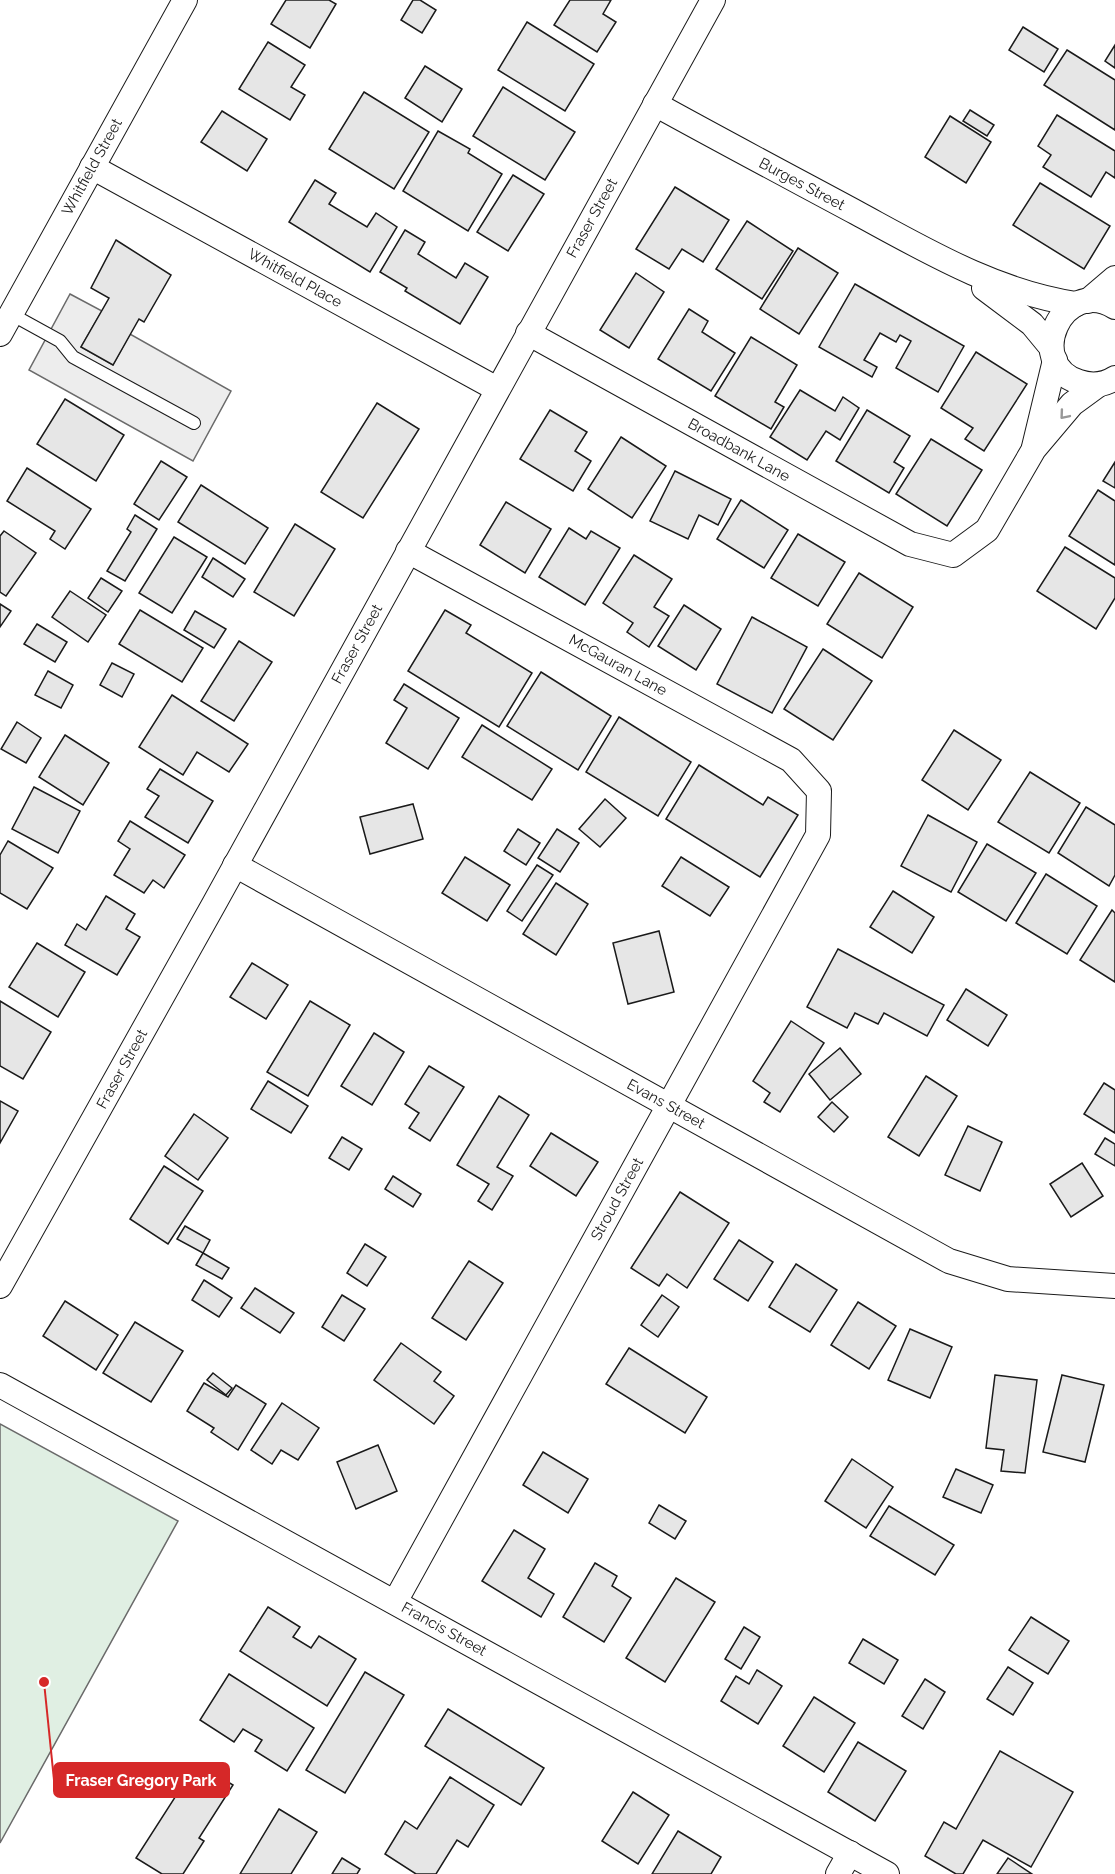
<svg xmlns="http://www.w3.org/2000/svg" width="1115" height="1874" font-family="Raleway,sans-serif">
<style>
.green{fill:#e0efe3;stroke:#6a6a6a;stroke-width:1.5}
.parking{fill:#ededed;stroke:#6a6a6a;stroke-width:1.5}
.building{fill:#e6e6e6;stroke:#1a1a1a;stroke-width:1.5}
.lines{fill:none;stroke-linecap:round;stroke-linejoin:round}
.service-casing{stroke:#1a1a1a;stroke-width:14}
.minor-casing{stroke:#1a1a1a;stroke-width:26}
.service{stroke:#fff;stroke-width:12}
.minor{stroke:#fff;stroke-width:24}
.oneway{stroke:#989898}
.labels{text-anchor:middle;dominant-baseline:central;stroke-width:4.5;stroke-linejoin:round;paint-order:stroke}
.street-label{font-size:15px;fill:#1a1a1a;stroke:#fff}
.leader{fill:none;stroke:#d62828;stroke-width:2}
.callout-dot{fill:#d62828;stroke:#fff;stroke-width:2}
.callout{fill:#d62828;stroke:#d62828;stroke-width:2}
.callout-label{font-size:16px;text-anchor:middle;font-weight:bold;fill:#fff}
</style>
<rect width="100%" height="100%" fill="#fff"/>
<polygon class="green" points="0,1424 178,1521 0,1843"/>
<polygon class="parking" points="70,294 102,311 81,347 113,365 130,334 231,391 193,461 29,370"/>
<g class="building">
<polygon points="286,0 329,0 336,4 310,48 271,24"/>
<polygon points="413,0 420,0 436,10 422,33 401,20"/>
<polygon points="570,0 611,0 603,14 616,22 597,52 554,25"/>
<polygon points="527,22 594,64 565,111 498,70"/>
<polygon points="1023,27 1058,49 1044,72 1009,50"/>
<polygon points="268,42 305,65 291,87 305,95 290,120 239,89"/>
<polygon points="1115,45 1115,68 1105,61"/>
<polygon points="1067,50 1115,80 1115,130 1044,85"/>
<polygon points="425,66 462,89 442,122 405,98"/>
<polygon points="503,87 575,132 545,180 473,136"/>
<polygon points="364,92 429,132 394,189 329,149"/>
<polygon points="970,110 994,125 987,136 963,121"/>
<polygon points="222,111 267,139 247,171 201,142"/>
<polygon points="1057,115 1115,151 1115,178 1106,172 1091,197 1043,167 1051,155 1038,146"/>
<polygon points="950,116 991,142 966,183 925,157"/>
<polygon points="438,131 470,149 468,153 502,174 468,231 403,191"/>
<polygon points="513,175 544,194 508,251 477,232"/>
<polygon points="315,180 336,193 329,204 367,227 376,213 397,227 370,272 289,222"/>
<polygon points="1040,183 1110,226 1084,269 1013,225"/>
<polygon points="675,187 729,220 703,262 682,249 669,269 636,249"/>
<polygon points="747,221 793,251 762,299 716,269"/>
<polygon points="405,230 425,242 418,254 456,278 465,263 488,277 460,324 405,291 407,288 380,272"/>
<polygon points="116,240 171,275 144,322 139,319 113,365 81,347 109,298 91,288"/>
<polygon points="798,248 838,273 799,334 760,309"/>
<polygon points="636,273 664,292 629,348 600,330"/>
<polygon points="855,284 964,346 938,392 896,368 911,341 900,335 896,342 880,333 864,360 877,367 872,377 819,347"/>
<polygon points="689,309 708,321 702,332 735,353 711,391 658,359"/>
<polygon points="751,337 797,365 775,402 784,407 771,429 715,396"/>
<polygon points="976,352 1027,384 984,451 965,439 973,428 941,408"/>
<polygon points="800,390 835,411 843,397 859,408 840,440 826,431 807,460 770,437"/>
<polygon points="65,399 124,435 96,481 37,444"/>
<polygon points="377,403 419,429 363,518 321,492"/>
<polygon points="550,410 587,432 575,451 591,461 573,491 520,459"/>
<polygon points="867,410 910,436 894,462 904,468 889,493 836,461"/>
<polygon points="621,437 666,466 632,518 588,489"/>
<polygon points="931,439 982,470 947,526 896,494"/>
<polygon points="161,461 187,477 159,520 134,504"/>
<polygon points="1115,462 1115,488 1103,481"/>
<polygon points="27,468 91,509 65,549 50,539 55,531 7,501"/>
<polygon points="675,471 731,499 718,525 699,515 688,539 650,521"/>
<polygon points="201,485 268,528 245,564 178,522"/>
<polygon points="1098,490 1115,501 1115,565 1069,536"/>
<polygon points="741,500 788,530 764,568 717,539"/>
<polygon points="506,502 551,529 525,573 480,545"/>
<polygon points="135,515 157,529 125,581 107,571 131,532 127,529"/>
<polygon points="295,524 335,549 294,616 254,592"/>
<polygon points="569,528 586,539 591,531 620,548 585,605 539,577"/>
<polygon points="4,531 36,553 6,596 0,592 0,536"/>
<polygon points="798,534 845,562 818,606 771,578"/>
<polygon points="174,537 207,557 172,613 139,593"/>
<polygon points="1065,547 1115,578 1115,598 1096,629 1037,591"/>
<polygon points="634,555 672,579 654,607 669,616 649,647 627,632 633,623 603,603"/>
<polygon points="213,558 245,579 233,597 202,577"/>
<polygon points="859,573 913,607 882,658 827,624"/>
<polygon points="101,578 122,591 108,612 88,598"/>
<polygon points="70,591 106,615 88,642 52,617"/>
<polygon points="0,604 11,611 0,627"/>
<polygon points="684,605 721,629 696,670 658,646"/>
<polygon points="140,610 203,648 182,682 119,644"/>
<polygon points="445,610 471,625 466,633 532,673 499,727 408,671"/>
<polygon points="195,611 226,629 214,648 184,630"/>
<polygon points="752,617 807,647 772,713 717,684"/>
<polygon points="37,624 67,642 55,662 24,644"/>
<polygon points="239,641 272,662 234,721 201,701"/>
<polygon points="823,649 872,681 833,740 784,709"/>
<polygon points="112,663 134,674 122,697 100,685"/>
<polygon points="48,671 73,685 61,708 35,695"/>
<polygon points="541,672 611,716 578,770 507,726"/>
<polygon points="404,684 459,718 428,769 386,743 407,708 394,700"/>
<polygon points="172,695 248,744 229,772 197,752 183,775 139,747"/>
<polygon points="619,717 691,762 658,816 586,772"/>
<polygon points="17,722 41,738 26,763 1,749"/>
<polygon points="482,725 552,769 532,800 462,757"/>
<polygon points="954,730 1001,760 968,810 922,780"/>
<polygon points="65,735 109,763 83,805 39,777"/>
<polygon points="699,765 763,805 768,797 798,815 760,877 666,819"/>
<polygon points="160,769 213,801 188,843 145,817 159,796 147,789"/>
<polygon points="1030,772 1080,803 1049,853 998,822"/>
<polygon points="34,787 80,811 58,853 12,829"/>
<polygon points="605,799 626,818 600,847 579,829"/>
<polygon points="413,804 423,839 370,854 360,817"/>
<polygon points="1086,807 1115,825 1115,875 1109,886 1058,853"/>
<polygon points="928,815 977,842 951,892 901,866"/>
<polygon points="130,821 185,855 164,888 153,880 144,893 114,875 130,849 118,841"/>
<polygon points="518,829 540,843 526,865 504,851"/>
<polygon points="557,829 579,843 560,872 538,858"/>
<polygon points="8,841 53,868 27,909 0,893 0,855"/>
<polygon points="987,844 1036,873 1006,921 958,892"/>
<polygon points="465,857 510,885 487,921 442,893"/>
<polygon points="681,857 729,887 710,916 662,886"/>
<polygon points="537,865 553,875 522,921 507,911"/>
<polygon points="1046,874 1097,906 1067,954 1016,923"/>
<polygon points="556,883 588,904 556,955 523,934"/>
<polygon points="893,891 934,917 912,953 870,927"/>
<polygon points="106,896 135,914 126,929 140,937 117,975 65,945 77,924 86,930"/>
<polygon points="1112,910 1115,913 1115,982 1080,960"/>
<polygon points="659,931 674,992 628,1004 613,943"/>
<polygon points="37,943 85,972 58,1017 9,987"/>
<polygon points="838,949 944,1005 927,1036 884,1013 878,1024 855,1013 847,1028 807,1007"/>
<polygon points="252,963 288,985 266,1019 230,997"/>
<polygon points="966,989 1007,1015 988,1046 947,1020"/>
<polygon points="0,1001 51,1032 23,1079 0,1066"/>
<polygon points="310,1001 350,1025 308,1096 267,1072"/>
<polygon points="791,1021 824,1043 780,1112 764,1102 770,1093 753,1081"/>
<polygon points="374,1033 404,1052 372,1105 341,1086"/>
<polygon points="840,1048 861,1074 830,1100 809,1074"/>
<polygon points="429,1066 464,1087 430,1141 409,1128 419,1113 405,1104"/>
<polygon points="926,1076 957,1096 919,1156 888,1137"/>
<polygon points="268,1081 308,1106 291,1133 251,1109"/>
<polygon points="1104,1083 1115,1090 1115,1133 1084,1114"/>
<polygon points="499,1096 529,1115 497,1167 513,1176 492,1210 478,1201 489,1184 457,1165"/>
<polygon points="0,1101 18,1111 0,1143"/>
<polygon points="832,1102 848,1117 834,1132 818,1117"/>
<polygon points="194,1114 228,1138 198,1180 165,1156"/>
<polygon points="968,1126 1002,1142 980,1191 945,1175"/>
<polygon points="551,1133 598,1162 576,1196 530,1166"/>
<polygon points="342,1137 362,1149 349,1170 329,1158"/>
<polygon points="1105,1138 1115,1144 1115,1166 1095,1154"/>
<polygon points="1082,1163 1103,1196 1071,1217 1050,1184"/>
<polygon points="164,1166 203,1191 168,1244 130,1219"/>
<polygon points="393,1176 421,1194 413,1207 385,1189"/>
<polygon points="680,1192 729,1223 687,1288 667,1274 659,1286 631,1268"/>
<polygon points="185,1226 210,1240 203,1253 177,1239"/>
<polygon points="739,1240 773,1262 748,1301 714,1279"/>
<polygon points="365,1244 386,1257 367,1286 347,1273"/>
<polygon points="203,1253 229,1268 222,1279 196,1265"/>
<polygon points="469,1261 503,1283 466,1340 432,1318"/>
<polygon points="796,1264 837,1290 810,1332 769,1307"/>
<polygon points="204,1280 232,1298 219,1317 192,1300"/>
<polygon points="255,1288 294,1313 280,1333 241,1308"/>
<polygon points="342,1295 365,1309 344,1341 322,1327"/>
<polygon points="662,1295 679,1307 658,1337 641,1325"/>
<polygon points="65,1301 118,1335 96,1370 43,1336"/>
<polygon points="858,1302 896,1326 869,1369 831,1345"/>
<polygon points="135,1322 183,1351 151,1402 103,1373"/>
<polygon points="910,1329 952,1347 930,1398 888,1380"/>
<polygon points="401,1343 441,1372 434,1381 454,1396 434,1424 374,1380"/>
<polygon points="629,1348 707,1397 685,1433 606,1384"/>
<polygon points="213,1373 232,1388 226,1395 207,1380"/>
<polygon points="995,1375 1037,1380 1025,1473 1001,1471 1004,1450 986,1448"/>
<polygon points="1062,1375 1104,1385 1085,1462 1043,1452"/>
<polygon points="204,1383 228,1397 236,1385 266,1404 238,1450 211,1432 214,1428 187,1411"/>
<polygon points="282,1403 319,1428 298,1460 281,1450 272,1464 251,1450"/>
<polygon points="378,1445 397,1491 356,1509 337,1462"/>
<polygon points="543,1452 588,1479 568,1513 523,1485"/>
<polygon points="852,1459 893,1487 866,1528 825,1501"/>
<polygon points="956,1469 993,1485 981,1513 943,1497"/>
<polygon points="659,1505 686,1521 675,1539 649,1523"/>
<polygon points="889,1506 954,1545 935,1575 870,1536"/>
<polygon points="514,1530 545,1549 528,1578 554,1594 541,1617 482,1581"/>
<polygon points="595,1563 617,1576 612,1586 631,1598 604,1642 563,1617"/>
<polygon points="676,1578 715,1602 665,1682 626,1658"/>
<polygon points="268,1607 300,1627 293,1637 311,1648 319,1636 356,1659 327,1706 240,1651"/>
<polygon points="1031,1617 1069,1641 1048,1674 1009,1650"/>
<polygon points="744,1627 760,1637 741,1669 725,1659"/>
<polygon points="863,1639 898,1660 884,1684 849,1663"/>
<polygon points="1008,1667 1033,1683 1013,1715 987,1699"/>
<polygon points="757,1670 782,1686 758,1724 721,1701 736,1676 749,1684"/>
<polygon points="365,1672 404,1695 345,1793 306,1770"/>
<polygon points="229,1674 314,1728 287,1771 255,1751 262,1740 243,1729 234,1742 200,1720"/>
<polygon points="925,1679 945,1692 923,1729 902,1716"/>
<polygon points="814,1697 855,1723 824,1772 783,1746"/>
<polygon points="448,1709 544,1768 521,1805 425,1746"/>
<polygon points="858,1742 906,1771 875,1821 828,1792"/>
<polygon points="1000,1751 1073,1792 1031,1867 983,1840 963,1874 956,1874 925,1856 944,1822 956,1829"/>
<polygon points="197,1763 233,1785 199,1838 204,1841 183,1874 162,1874 136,1858"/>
<polygon points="450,1777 494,1805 468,1847 457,1840 436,1874 416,1874 385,1854 405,1821 417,1829"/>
<polygon points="633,1792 669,1815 638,1864 602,1841"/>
<polygon points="279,1809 317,1832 291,1874 240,1874"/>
<polygon points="678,1831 721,1857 711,1874 652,1874"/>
<polygon points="342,1858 360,1869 357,1874 332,1874"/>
<polygon points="1008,1858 1032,1874 997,1874"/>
</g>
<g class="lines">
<g class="service-casing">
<polyline id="service" points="11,314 60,341 73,357 194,423"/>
</g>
<g class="minor-casing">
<g id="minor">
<path d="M655,104C722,141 790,177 857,213C927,251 996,292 1076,304"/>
<polyline points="92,167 497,389"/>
<polyline points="984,288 1032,324 1051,347"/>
<polyline points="1088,301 1115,278"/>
<path d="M1115,307C1062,275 1023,364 1079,382C1091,386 1104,385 1115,378"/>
<polyline points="528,333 910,544 953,555 987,530 1034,449 1072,404 1098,385"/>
<polyline points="0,334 185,0"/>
<polyline points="1034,447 1055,360"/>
<polyline points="235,865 949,1261 1008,1279 1115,1286"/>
<polyline points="0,1286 214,904 713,0"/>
<polyline points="0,1385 887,1874"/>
<polyline points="395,1602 818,835 819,791 791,760 408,551"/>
<polyline points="838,1874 850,1853"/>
</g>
</g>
<use href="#service" class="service"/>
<use href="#minor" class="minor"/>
</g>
<defs><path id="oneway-chevron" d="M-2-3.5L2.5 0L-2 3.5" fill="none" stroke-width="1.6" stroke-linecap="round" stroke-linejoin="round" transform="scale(1.5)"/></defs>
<use class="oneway" href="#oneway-chevron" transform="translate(1064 415) rotate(130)"/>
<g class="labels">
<g class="street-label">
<text transform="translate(92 167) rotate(-61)">Whitfield Street</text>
<text transform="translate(802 184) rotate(28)">Burges Street</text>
<text transform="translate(592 218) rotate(-61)">Fraser Street</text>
<text transform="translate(295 278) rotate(29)">Whitfield Place</text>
<text transform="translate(739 450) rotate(29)">Broadbank Lane</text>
<text transform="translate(357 644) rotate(-61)">Fraser Street</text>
<text transform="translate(618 665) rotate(29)">McGauran Lane</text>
<text transform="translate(122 1069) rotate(-61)">Fraser Street</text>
<text transform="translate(666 1104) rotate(29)">Evans Street</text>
<text transform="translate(617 1199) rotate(-61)">Stroud Street</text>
<text transform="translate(444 1629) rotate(29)">Francis Street</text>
</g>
</g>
<path class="leader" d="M44 1682L54 1780"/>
<circle class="callout-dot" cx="44" cy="1682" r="6"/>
<rect class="callout" x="54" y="1763" width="175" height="34" rx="6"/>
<g class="callout-label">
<text x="141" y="1786">Fraser Gregory Park</text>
</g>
</svg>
